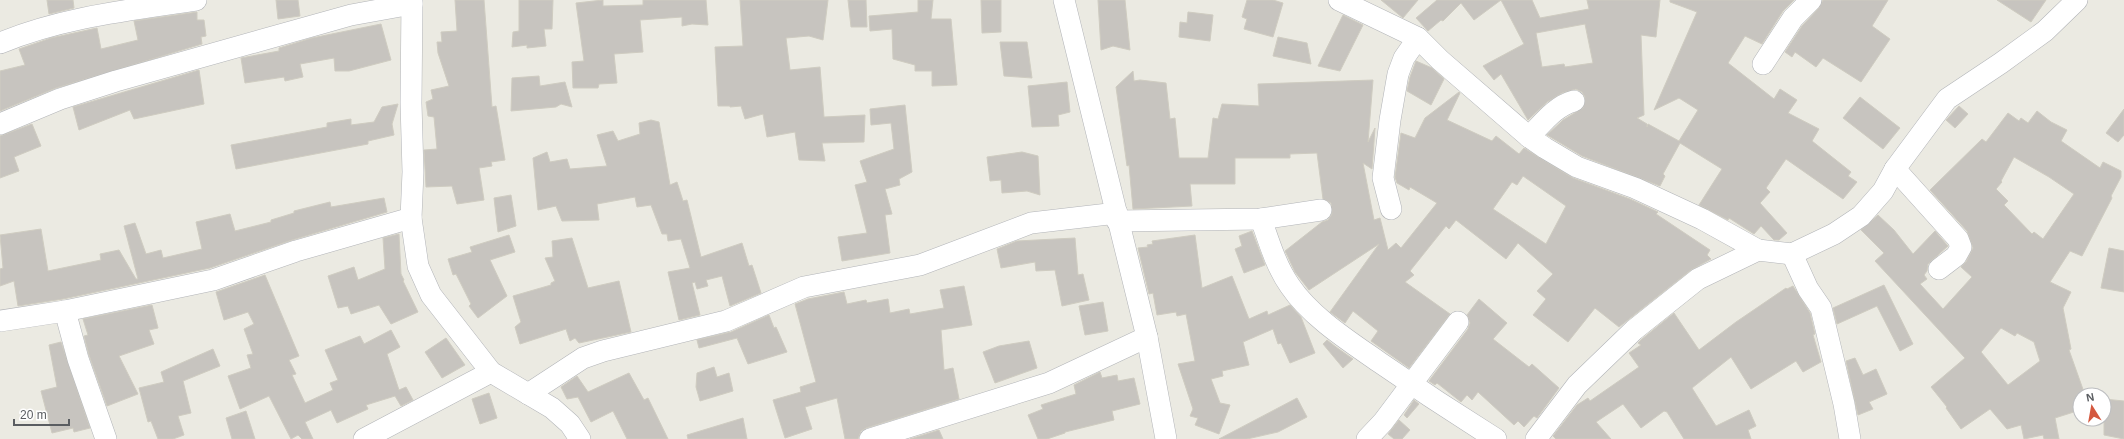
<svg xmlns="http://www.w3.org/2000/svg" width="2124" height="439" font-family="Arial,sans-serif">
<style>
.building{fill:#c7c4bf;stroke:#cfccc1;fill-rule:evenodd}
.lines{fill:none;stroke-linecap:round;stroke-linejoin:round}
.minor-casing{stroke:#b2b4b8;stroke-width:22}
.minor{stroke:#fff;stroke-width:21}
</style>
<rect width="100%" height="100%" fill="#ebeae2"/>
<g class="building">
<polygon points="47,0 73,0 74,8 49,14"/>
<polygon points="276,0 298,0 300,16 278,19"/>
<polygon points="455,0 484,0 492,107 496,106 505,160 491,162 492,166 479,168 484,200 457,204 452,186 426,187 424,150 437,149 434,117 428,116 426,102 433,99 431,90 449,86 438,53 437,42 442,42 441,32 457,31"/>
<polygon points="519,0 553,0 552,29 544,29 546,46 527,48 527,45 512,47 513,32 519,31"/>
<polygon points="603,0 603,6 643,5 643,0 706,0 708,25 692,24 682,26 682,17 640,20 643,52 614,54 617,83 599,84 598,88 573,88 572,62 584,61 576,3"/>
<polygon points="740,0 828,0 823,40 809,36 786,38 790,70 820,67 824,117 865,115 864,142 822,143 825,161 799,160 795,132 767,137 763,114 745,119 741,106 730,107 730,106 718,106 715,47 743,46"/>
<polygon points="848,0 866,0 867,27 851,27"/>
<polygon points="918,0 933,0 931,19 951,19 957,85 932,86 932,71 915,71 915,65 893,59 892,29 870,31 869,16 918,12"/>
<polygon points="981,0 1001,0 1001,32 982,33"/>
<polygon points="1098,0 1125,0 1130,50 1113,46 1101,50"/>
<polygon points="1247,0 1273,0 1283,3 1273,37 1244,29 1247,19 1242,17"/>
<polygon points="1381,0 1418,0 1403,18"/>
<polygon points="1437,0 1501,0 1474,20 1461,3 1443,21 1441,20 1428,31 1416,18"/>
<path d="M1501,0H1532L1540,18L1589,9L1587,0H1660L1656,37L1641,35L1644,115L1637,118L1647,124V127L1648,124L1679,141L1698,110L1679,98L1654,110L1697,12L1670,2V0H1794L1783,11L1762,44L1745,36L1728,63L1774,99L1780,89L1797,100L1788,113L1819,129L1812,141L1851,172L1848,176L1857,182L1843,199L1786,159L1766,188L1770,192L1760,203L1787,233L1779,240H1774L1761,226L1754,234L1729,218L1728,220L1699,205L1722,169L1680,143L1663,174L1665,176L1660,186L1582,156L1547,135L1563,120L1583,108L1585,97L1582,92L1576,89L1562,93L1547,102L1528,120L1501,74L1494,80L1483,66L1524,44ZM1585,24L1593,63L1565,67L1564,64L1542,67L1536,33Z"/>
<polygon points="1823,0 1888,0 1872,26 1890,39 1861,82 1823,58 1816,67 1795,52 1792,57 1785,52 1802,26 1819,8"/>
<polygon points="1997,0 2046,0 2031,22"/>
<polygon points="197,12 197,20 204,20 206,36 201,37 202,44 56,88 0,111 0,71 25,65 19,49 51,38 97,28 101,49 138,40 134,21"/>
<polygon points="1188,12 1213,15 1210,41 1179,37 1180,22 1187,23"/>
<polygon points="1343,15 1363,25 1340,71 1318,66"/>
<polygon points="381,24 391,60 349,71 335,71 334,58 300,64 303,77 285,81 284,77 245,83 241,58 279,51 279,48 312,38"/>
<polygon points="1278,37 1307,43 1311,64 1273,56"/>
<polygon points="1000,42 1027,42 1032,78 1004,76"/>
<polygon points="1416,61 1432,68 1444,79 1431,105 1407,91 1410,77"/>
<polygon points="199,70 204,104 134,119 130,110 79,130 73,107"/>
<path d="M1133,71L1134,81L1140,80L1166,83L1170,119L1175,118L1179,158H1208L1213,118L1218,119L1222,104L1259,106L1258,84L1373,80L1368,142L1375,128L1372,169L1363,163L1374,220L1380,218L1388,250L1396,243L1401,248L1437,203L1410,187L1409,190L1397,183L1395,177L1401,133L1415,138L1425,118L1459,92L1460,93L1447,120L1492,141L1496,136L1519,154L1524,148L1573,178L1630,199L1658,212L1656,214L1710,250L1707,255L1711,259L1691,270L1619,327L1595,308L1568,342L1533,315L1546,299L1537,291L1553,274L1518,243L1506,259L1456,220L1449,229L1446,226L1410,271L1414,275L1405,282L1450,314L1409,368L1371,341L1378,331L1353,311L1345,323L1330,312L1379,244L1309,290L1295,272L1288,257L1285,251L1322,222L1328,220L1332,214L1331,203L1323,199L1317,153L1290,154V158H1235V184H1190L1192,206L1133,209L1129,165L1127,166L1116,87ZM1523,176L1566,206L1546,244L1493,209L1512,182L1517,185Z"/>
<polygon points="539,76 540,86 565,82 572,107 561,104 556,107 511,111 512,78"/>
<polygon points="1067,82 1070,112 1058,115 1059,126 1032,127 1028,86"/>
<polygon points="1860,97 1900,128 1883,149 1843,118"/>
<polygon points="398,104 392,124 394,135 368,141 368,144 236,169 231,145 327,127 327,123 351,119 351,125 374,122 382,107"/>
<polygon points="905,105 912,172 899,179 900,185 885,189 892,214 885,215 890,253 842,261 838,237 867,233 855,185 867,182 860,161 894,149 891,123 871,125 870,109"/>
<polygon points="1959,106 1968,114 1955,128 1946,120"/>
<polygon points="2124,109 2124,135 2118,142 2106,133"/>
<path d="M2037,111L2051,122L2067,130L2061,141L2100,168L2103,162L2121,171V177L2111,196L2112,198L2082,256L2070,251L2050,282L2071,292L2063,308L2071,349L2069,350L2085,395H2080V410L2055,418L2059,439H2044L2043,435L2024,439L2021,425L2007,429L1990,409L1961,429L1946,408L1947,407L1931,387L1965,358L1875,261L1884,253L1861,230L1878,215L1894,230L1913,254L1935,231L1948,246L1928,264L1927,271L1924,275L1927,279L1920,284L1943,309L1972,277L1961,267L1966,262L1973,248L1967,231L1930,190L1982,139L1986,142L2008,113L2019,121L2021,118L2028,123ZM2014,157L2049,177L2074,194L2043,239L2034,232L2032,234L2004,205L2008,201L1996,189L2002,182L2001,181ZM2001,328L2015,336L2017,333L2034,342L2040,361L2008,385L1981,352Z"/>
<polygon points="651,120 659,122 670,185 677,182 683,201 687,200 701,257 742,243 749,266 752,265 761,293 730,306 722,276 706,280 708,286 697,289 695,282 692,283 700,315 679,320 668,272 690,268 681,239 668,241 667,234 662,234 651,205 637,207 635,197 597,204 599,220 562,221 556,206 538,210 533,158 547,152 550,162 567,159 570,169 607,166 597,135 613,131 618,141 640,134 639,123"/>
<polygon points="32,124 41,146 14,157 19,171 0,178 0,136"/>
<polygon points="1022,152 1038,156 1040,195 1027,191 1002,193 1001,180 990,181 987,157"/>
<polygon points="511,195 516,226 498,232 494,198"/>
<polygon points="384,198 387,212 292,240 210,268 63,299 18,306 14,281 0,286 0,269 3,268 0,235 41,229 48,271 101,260 100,254 119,250 136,279 138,279 124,226 135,223 146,254 161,250 163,258 202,249 196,222 230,214 235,231 271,222 271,220 294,213 294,211 330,202 331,207"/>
<polygon points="1252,231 1265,265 1244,273 1235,249 1242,246 1239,236"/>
<polygon points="399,234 401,274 404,280 403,281 418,312 391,324 379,305 351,314 348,306 338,308 328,276 354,267 358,280 385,269 383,238"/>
<polygon points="509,235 515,252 490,260 507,296 478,318 469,306 471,304 456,274 453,275 448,259 472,252 470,247"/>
<polygon points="1195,235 1202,288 1232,276 1249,319 1267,311 1268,315 1290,305 1301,317 1315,353 1290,363 1281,343 1278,344 1273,329 1243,342 1249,365 1222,371 1223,376 1211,379 1220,403 1230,405 1219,434 1195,425 1198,418 1190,416 1193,409 1178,364 1195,361 1186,314 1177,316 1176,312 1157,315 1153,293 1149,294 1138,248 1148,247 1147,245 1153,244 1152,241"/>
<polygon points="572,238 588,288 619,281 631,332 579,343 575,338 570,341 566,329 520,344 515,327 521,322 513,296 551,285 551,283 555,281 545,258 553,257 552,241"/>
<polygon points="1075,238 1078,275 1083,274 1089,300 1062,306 1055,270 1036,271 1035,262 1001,268 997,249 1017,241"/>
<polygon points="2109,248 2124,251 2124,292 2101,288"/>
<polygon points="265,275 299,356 289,360 296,374 292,375 305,403 333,390 330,383 338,380 325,350 360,336 364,344 391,330 400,347 387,354 399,390 406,387 413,400 401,406 395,396 366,405 368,409 337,423 331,410 305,422 313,439 302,439 298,435 291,439 269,396 240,409 228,376 251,368 247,355 253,354 244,329 254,324 248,312 224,320 216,292"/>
<polygon points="1884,285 1913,344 1900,351 1877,306 1837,324 1833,308"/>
<polygon points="964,286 972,325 941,330 944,370 953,368 959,399 866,428 861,431 858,439 845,439 837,398 805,407 812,429 785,438 773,400 801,392 800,387 816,382 795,304 808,299 844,292 847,304 866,300 867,303 888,299 890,313 909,309 910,314 944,308 940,290"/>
<polygon points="1793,286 1810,313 1815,334 1813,335 1821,362 1803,372 1796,361 1751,389 1731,357 1692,388 1716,426 1749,410 1756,426 1748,430 1751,439 1684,439 1667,412 1664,411 1641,428 1623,404 1596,422 1611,439 1556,439 1553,436 1577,405 1588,398 1590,401 1639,367 1629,353 1641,345 1638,343 1642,339 1674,313 1699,350 1736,322 1786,288 1787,289"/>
<polygon points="1479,299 1507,323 1493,339 1529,367 1532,364 1559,388 1537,418 1534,416 1524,427 1518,421 1514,425 1478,392 1472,400 1467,395 1461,402 1437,383 1435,385 1429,381 1468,329 1470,323 1467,315"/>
<polygon points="1103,302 1108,331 1085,335 1079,306"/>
<polygon points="152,305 158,328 149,330 154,344 119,356 138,394 107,406 89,355 84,336 88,335 83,319"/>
<polygon points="769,315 774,328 776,327 787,352 748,364 737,338 699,348 697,340 731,332"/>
<polygon points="446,338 465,365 442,378 425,352"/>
<polygon points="1327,340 1336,347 1353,359 1343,368 1323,344"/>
<polygon points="1029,341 1037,368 995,383 983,352 999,346"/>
<polygon points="61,342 90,428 74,432 73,428 52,433 41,391 57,387 49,345"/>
<polygon points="213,349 220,366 183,381 191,413 178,416 184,435 173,439 158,439 151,421 148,422 139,388 164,382 161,372"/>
<polygon points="1855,358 1863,375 1876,369 1887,394 1869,402 1873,409 1858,415 1846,361"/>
<polygon points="714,367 717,377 729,373 733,391 700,401 696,387 697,373"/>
<polygon points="1100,372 1102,378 1117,375 1118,381 1134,378 1140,404 1112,411 1114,420 1065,432 1065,433 1047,439 1038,439 1028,415 1043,409 1041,405 1076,394 1074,385"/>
<polygon points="629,373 644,400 648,398 668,439 627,439 613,411 591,422 578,397 567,399 561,387 577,376 588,392"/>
<polygon points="489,393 497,418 480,424 472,399"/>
<polygon points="1297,398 1307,417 1278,432 1247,439 1219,439"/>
<polygon points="2104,399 2124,401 2124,439 2104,435"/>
<polygon points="1414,400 1419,404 1407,418 1404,415"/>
<polygon points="246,411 255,439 232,439 226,418"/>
<polygon points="743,418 747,439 688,439 687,435"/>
<polygon points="1399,420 1410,430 1402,439 1394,439 1388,434"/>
<polygon points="939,430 943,439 910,439"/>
</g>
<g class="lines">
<g class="minor-casing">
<g id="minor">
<polyline points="412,0 411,103 413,172 411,218 418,266 431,295 491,372 552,408 570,424 580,439"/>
<polyline points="1064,0 1147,337 1166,439"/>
<polyline points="1339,0 1418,38 1440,60 1529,137 1545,148 1577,167 1635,188 1702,219 1758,250"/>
<path d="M0,43C63,17 130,10 196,0"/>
<polyline points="1763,64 1793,18 1811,0"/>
<polyline points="0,124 60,99 116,81 351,15 412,4"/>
<path d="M1529,137C1543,123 1555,106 1574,101"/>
<polyline points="1895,169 1958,239 1961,247 1956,256 1939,269"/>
<polyline points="1391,209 1383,178 1390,120 1398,74 1404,58 1418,38"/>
<path d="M1261,219C1269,242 1276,266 1290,286C1311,317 1349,341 1379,362C1418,389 1456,414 1496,439"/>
<polyline points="1117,221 1261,219 1321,210"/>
<polyline points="1792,254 1808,289 1821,308 1844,404 1850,439"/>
<polyline points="65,311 78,359 106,439"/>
<polyline points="0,321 65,311 213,280 296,251 411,218"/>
<polyline points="528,394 583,358 603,351 726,321 804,287 920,265 1031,223 1117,213"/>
<polyline points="364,439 491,372"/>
<polyline points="870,439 1049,383 1147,337"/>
<polyline points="1367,439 1383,422 1458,322"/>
<polyline points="1536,439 1577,385 1634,330 1698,279 1758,250 1792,254 1834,234 1861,216 1883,191 1895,169 1947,99 2001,63 2045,31 2077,0"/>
</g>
</g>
<use href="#minor" class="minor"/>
</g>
<g transform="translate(2092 407) rotate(349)"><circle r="19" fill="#ffffff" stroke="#bdbec0"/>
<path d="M0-3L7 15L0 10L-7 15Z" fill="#d4583f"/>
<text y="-6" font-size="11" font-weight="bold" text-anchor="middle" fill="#5a5d61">N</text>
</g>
<path d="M14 419v6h55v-6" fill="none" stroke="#5a5d61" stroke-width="2"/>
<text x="20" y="419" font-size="12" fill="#5a5d61" stroke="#ffffff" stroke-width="3" paint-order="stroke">20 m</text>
</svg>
